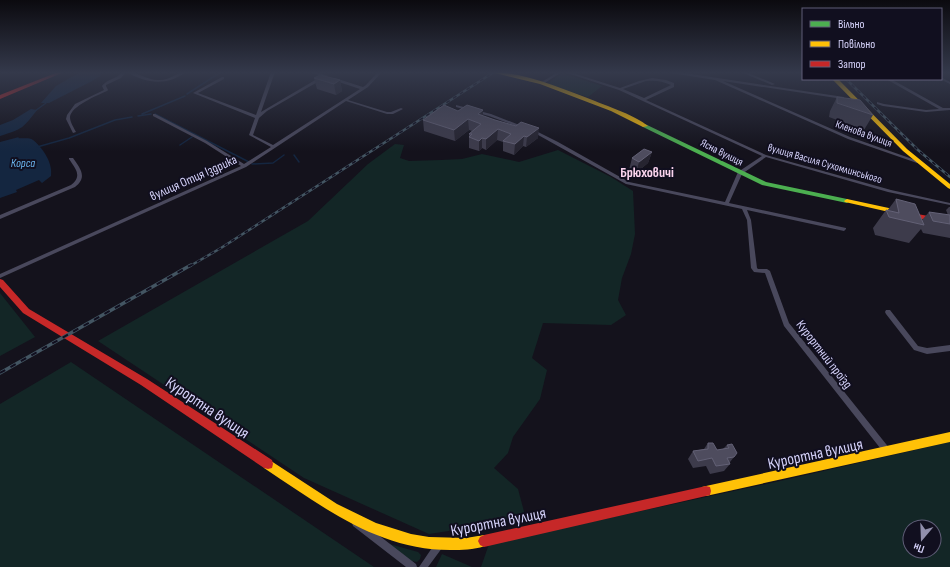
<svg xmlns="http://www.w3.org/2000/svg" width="950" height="567" font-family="'Sofia Sans Condensed',sans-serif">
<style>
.green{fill:#132626;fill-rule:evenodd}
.water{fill:#142640}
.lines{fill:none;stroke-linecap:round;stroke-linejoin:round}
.stream{stroke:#142640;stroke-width:1.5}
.street{fill:#49485c;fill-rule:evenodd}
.fast{fill:#4caf50;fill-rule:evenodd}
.slow{fill:#ffc107;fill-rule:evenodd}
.jam{fill:#c62828;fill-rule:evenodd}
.rail-far1-casing{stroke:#435562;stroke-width:2.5}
.rail-casing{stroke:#435562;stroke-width:3.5}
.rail-far1{stroke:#110f1f;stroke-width:1.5;stroke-dasharray:4;stroke-linecap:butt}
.rail{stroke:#110f1f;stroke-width:2;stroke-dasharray:6;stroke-linecap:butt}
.wall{fill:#3d3b4b}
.shaded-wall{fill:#262430}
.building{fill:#4e4c5e;stroke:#636176}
.labels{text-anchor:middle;stroke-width:4;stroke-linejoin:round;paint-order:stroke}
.far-street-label{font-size:11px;fill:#d5d2fa;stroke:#110f1f}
.far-water-label{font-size:12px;font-style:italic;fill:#6bb6f0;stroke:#110f1f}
.street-label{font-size:13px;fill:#d5d2fa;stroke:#110f1f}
.far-district-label{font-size:14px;font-weight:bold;fill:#fbd4ee;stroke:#110f1f}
.near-street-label{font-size:16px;fill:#d5d2fa;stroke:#110f1f}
</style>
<rect width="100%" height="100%" fill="#14121c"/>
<path class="green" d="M 562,73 L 602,86 L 588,97 L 547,84 Z
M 395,144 L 404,145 L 400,158 L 409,161 L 441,160 L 462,159 L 482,154 L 519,162 L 558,150 L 611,177 L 633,191 L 635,234 L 631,254 L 622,278 L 618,300 L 626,315 L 611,325 L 543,323 L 532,358 L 547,370 L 540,399 L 513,437 L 508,453 L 494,468 L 518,489 L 526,519 L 429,534 L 304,478 L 98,341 L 308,221 L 368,164 Z
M 0,293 L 35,337 L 0,356 Z
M 71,362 L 374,567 L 0,567 L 0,404 Z
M 950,442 L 950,567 L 481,567 L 489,544 L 780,481 ZM 910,527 L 934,527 L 934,551 L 910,551 Z
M 386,543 L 418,552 L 421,555 L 420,559 L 417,562 L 412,561 Z
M 442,554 L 472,567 L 436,567 Z"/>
<path class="water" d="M 80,72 L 102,72 L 100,76 L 92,81 L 49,103 L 41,103 L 56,86 Z
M 31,109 L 37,110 C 23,128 23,129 0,136 L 0,125 L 13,120 Z
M 19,137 L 18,138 C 23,139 29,137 33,140 C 43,148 53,163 51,176 L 42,183 L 39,180 L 16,190 L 17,192 L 0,198 L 0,142 Z"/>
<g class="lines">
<path class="stream" d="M 187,94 L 221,72
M 35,111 L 46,103
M 142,114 L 185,96
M 155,114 L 249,162
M 138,116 L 151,114
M 180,145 L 192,137
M 37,147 L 69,138 L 115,120 L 132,117
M 294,155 L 299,162
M 252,164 L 273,163 L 284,155"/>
<path class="street" d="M 122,72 L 126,72 L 121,78 L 106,85 L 106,86 L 108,90 L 107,91 C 98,95 71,106 70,117 C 70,122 74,128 76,132 L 73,133 L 66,119 L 67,115 L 75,104 L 104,90 L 102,86 C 107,79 117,79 122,72 Z
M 127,72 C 138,72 147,80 158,80 C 170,81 176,72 186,72 C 167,86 147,84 127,72 Z
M 271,72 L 275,72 L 261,112 L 322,76 L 310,72 L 316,72 L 328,76 L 267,111 L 259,118 L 253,135 L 273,145 L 360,89 L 333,80 L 333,78 L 335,78 L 363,87 L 366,85 L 378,72 L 382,72 L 368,87 L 348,100 L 387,112 L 391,112 L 401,108 L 403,109 L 393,114 L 387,114 L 346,101 L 246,167 L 0,278 L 0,274 L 241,166 L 205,143 L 153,116 L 153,114 L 155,114 L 207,141 L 244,164 L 271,147 L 249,135 L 255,118 L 193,93 L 222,77 L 224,77 L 224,79 L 198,93 L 256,115 Z
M 558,72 L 562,72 L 543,84 L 540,83 Z
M 564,72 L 570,72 L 620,88 L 639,81 L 652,78 L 666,80 L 674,83 L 674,87 L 646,100 L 766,155 L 891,190 L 950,203 L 950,205 L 888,192 L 766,157 L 742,174 L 729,203 L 846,228 L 846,229 L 844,231 L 747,210 L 751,220 L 757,268 L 758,269 L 767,269 L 770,271 L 789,323 L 890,449 L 891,451 L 890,453 L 887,454 L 884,453 L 784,326 L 765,273 L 754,272 L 751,268 L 747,220 L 742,209 L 626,184 L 531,131 L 534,130 L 558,142 L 629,182 L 725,202 L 738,172 L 762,156 L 619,90 ZM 646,81 C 655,80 663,81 671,85 L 644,98 L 623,89 Z
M 669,72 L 678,72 L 844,97 L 844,99 L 843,99 L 723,81 L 850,137 L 921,162 L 921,163 L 917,163 L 848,139 L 715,80 L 671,73 Z
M 741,72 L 746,72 L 775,84 L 772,85 Z
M 941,77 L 950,82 L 950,84 L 940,79 L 941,79 Z
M 886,79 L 891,79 L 943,108 L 950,108 L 950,110 L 926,112 L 883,106 L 877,104 L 877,102 L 884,104 L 926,110 L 939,109 Z
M 456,105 L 491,114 L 527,128 L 524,129 L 489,116 L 456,107 Z
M 69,158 L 73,158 C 80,168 88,177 75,187 L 0,219 L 0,215 L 71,185 C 83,176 75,168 69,159 Z
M 886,310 L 890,310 L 918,346 L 927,348 L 950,345 L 950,351 L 927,354 L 914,350 L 886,314 L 885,312 Z
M 356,519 L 359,520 L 416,564 L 417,567 L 406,567 L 353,526 L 352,523 L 353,520 Z
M 439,541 L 442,542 L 443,545 L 442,548 L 428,567 L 419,567 L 436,542 Z"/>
<path class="fast" d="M 645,124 L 766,182 L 847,199 L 850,201 L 847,203 L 762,185 L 643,127 L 642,126 Z"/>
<path class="slow" d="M 491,72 C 525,72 563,89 595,101 C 610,107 636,116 648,126 L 643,127 L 611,111 L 540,84 Z
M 832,79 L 838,79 L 907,149 L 950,184 L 950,189 L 948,188 L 903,151 Z
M 847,199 L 898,210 L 901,212 L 898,214 L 845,202 L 844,201 Z
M 950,432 L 950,442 L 706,496 L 702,495 L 701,491 L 702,487 L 706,486 Z
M 268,459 L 337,504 L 376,523 L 411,534 L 429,537 L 466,538 L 484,535 L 488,537 L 490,541 L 488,545 C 478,549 466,550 455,550 C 380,552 323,507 264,468 L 263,464 L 264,460 Z"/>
<path class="jam" d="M 58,72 L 64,72 L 0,99 L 0,95 Z
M 910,213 L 912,213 L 950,220 L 950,224 L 910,217 L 908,215 Z
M 0,279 L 3,280 L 29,309 L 147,379 L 272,460 L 273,464 L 272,468 L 268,469 L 264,468 L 141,385 L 23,313 L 0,287 Z
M 706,486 L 710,487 L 711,491 L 710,495 L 706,496 L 484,547 L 480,545 L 478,541 L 480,537 L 484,535 Z"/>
<g class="rail-far1-casing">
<path id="rail-far1" d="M 846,79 L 918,150 L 950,177
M 190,266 L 221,248 L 494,72"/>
</g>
<g class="rail-casing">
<path id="rail" d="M 0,373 L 191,265"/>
</g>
<use href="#rail-far1" class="rail-far1"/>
<use href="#rail" class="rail"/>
</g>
<path class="wall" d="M 314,78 L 340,80 L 342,91 L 336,95 L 317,89 Z
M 837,97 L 873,115 L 864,130 L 829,117 L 830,111 Z
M 458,111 L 483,116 L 538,138 L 526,147 L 523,146 L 514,155 L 503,151 L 503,142 L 497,140 L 486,150 L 482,148 L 479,151 L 469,148 L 469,134 L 472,131 L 469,130 L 455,141 L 424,131 L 423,120 Z
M 652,152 L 648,163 L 636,173 L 629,170 L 632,158 Z
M 896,199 L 922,220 L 929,212 L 948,215 L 946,210 L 949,207 L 950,207 L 950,238 L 923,233 L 921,229 L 909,243 L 875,235 L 873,228 L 886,210 L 887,211 Z
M 708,443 L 717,450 L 723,449 L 727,445 L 734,457 L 730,462 L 730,464 L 724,471 L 710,474 L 706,466 L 693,468 L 688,459 L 693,451 L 704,449 Z"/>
<path class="shaded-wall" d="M 340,80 L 342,91 L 336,95 L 334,84 Z
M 483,110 L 483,120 L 478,114 Z
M 468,119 L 469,130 L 455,141 L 454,130 Z
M 539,128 L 538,138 L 526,147 L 527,137 Z
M 498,129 L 497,140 L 486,150 L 486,139 Z
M 524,136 L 523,146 L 514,155 L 515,144 Z
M 482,138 L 482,148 L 479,151 L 479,141 Z
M 652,152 L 648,163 L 636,173 L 639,162 Z"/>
<path class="building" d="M 320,75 L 340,80 L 334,84 L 314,78 Z
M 837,97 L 860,100 L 873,115 L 837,103 Z
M 444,105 L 458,111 L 467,105 L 483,110 L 478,114 L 495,120 L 516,126 L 521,122 L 539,128 L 527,137 L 524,136 L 515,144 L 503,141 L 511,134 L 498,129 L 486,139 L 482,138 L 479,141 L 469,137 L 472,134 L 469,134 L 481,124 L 468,119 L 454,130 L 423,120 Z
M 644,149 L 652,152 L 639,162 L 632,158 Z
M 896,199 L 915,204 L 924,225 L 889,217 L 886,210 L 899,213 Z
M 929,212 L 950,215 L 950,224 L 933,221 Z
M 708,443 L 713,443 L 717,450 L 729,448 L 727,445 L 732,444 L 737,453 L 734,457 L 727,458 L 730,464 L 716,466 L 712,458 L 698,461 L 693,451 L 708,449 Z"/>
<linearGradient id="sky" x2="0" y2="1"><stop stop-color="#0b0a0f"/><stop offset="0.48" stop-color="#34394b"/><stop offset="1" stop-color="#34394b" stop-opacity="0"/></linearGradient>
<rect width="950" height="151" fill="url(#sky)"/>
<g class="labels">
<g class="far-street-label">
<text transform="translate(864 133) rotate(20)" y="4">Кленова вулиця</text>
<text transform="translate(722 152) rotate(27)" y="4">Ясна вулиця</text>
<text transform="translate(825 163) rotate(16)" y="4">вулиця Василя Сухомлинського</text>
</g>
<g class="far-water-label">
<text x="23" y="167">Корса</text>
</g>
<g class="street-label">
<text transform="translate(193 177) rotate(-24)" y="5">вулиця Отця Іздрика</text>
<text transform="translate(825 354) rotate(52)" y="5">Курортний проїзд</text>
</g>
<g class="far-district-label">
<text x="647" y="177">Брюховичі</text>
</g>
<g class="near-street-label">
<text transform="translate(208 407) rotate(34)" y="6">Курортна вулиця</text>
<text transform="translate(815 453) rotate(-12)" y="6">Курортна вулиця</text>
<text transform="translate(498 521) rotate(-11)" y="6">Курортна вулиця</text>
</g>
</g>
<rect x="802" y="8" width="140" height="72" fill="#110f1f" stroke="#5f5d77"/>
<rect x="810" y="21" width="20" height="6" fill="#4caf50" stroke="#5f5d77"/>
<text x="838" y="28" font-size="12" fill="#d5d2fa">Вільно</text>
<rect x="810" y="41" width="20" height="6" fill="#ffc107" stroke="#5f5d77"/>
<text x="838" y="48" font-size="12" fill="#d5d2fa">Повільно</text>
<rect x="810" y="61" width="20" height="6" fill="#c62828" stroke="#5f5d77"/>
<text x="838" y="68" font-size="12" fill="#d5d2fa">Затор</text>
<g transform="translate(922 539) rotate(199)"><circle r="19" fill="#110f1f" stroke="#5f5d77"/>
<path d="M0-3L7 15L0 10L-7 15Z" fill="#918fac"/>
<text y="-6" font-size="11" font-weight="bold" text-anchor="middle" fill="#d5d2fa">Пн</text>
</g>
</svg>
